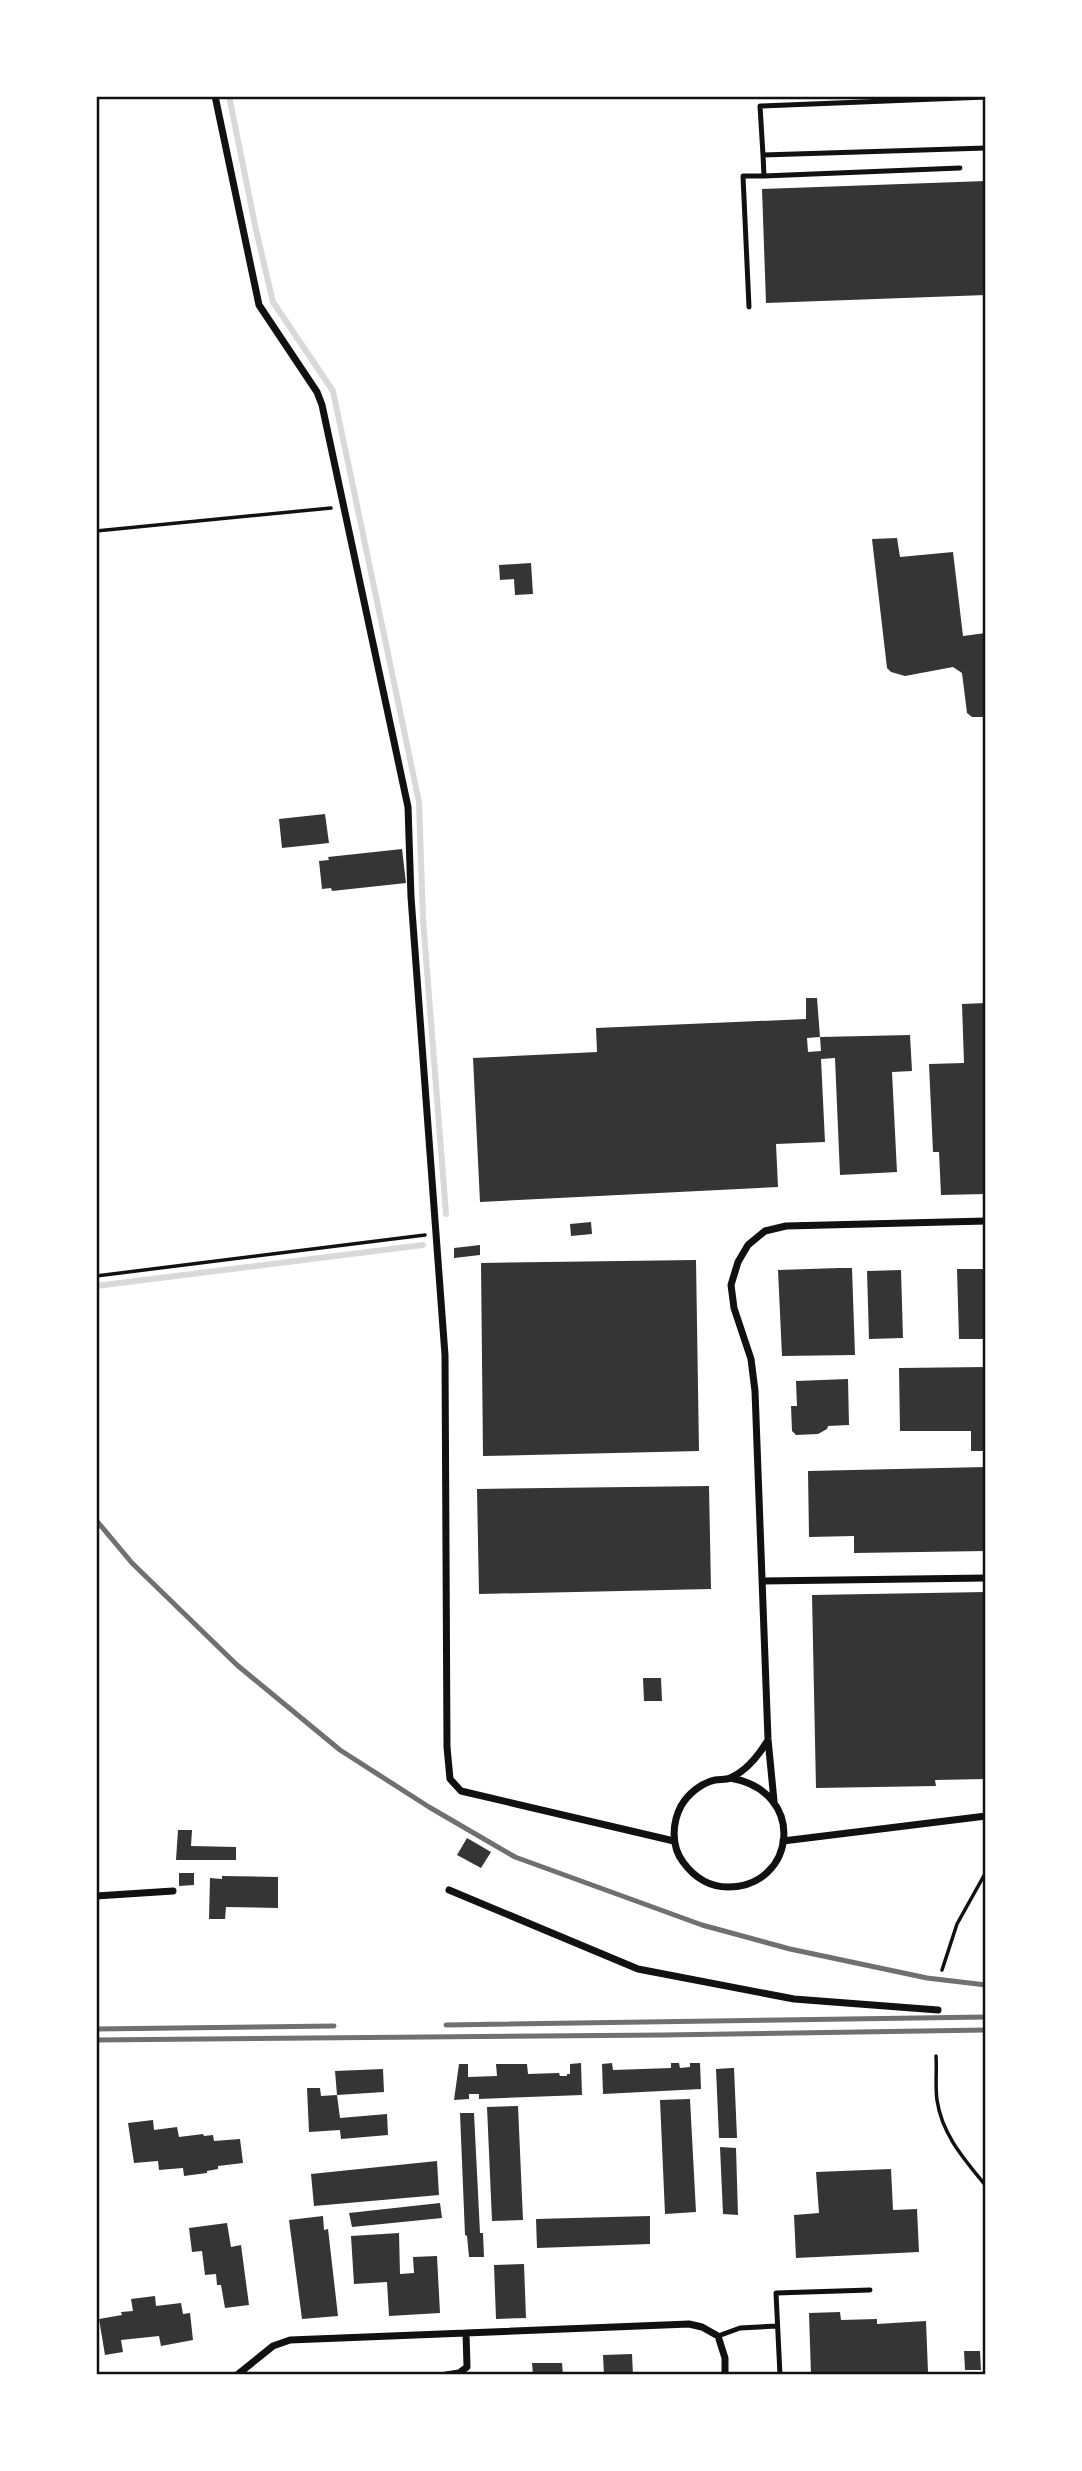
<svg xmlns="http://www.w3.org/2000/svg" width="1082" height="2471" font-family="'Fira Sans Condensed',sans-serif">
<style>
.lines{fill:none;stroke-linecap:round;stroke-linejoin:round}
.stream{stroke:#d9d9d9;stroke-width:6}
.building{fill:#353535}
.path{stroke:#111;stroke-width:3.5}
.service{stroke:#111;stroke-width:5}
.minor{stroke:#111;stroke-width:7}
.rail{stroke:#707070;stroke-width:5}
.neatline{fill:none;stroke:#111;stroke-width:2.5}
</style>
<rect width="100%" height="100%" fill="#fff"/>
<g class="lines">
<path class="stream" d="M 229,96 L 256,230 L 273,302 L 333,391 L 419,802 L 423,919 L 446,1214
M 96,1286 L 423,1245"/>
</g>
<path class="building" d="M 986,181 L 986,295 L 766,303 L 762,189 Z
M 897,538 L 900,557 L 953,552 L 963,636 L 986,633 L 986,717 L 972,717 L 967,713 L 962,673 L 953,667 L 905,676 L 891,672 L 887,668 L 872,539 Z
M 531,563 L 533,594 L 515,595 L 514,579 L 500,580 L 499,565 Z
M 325,814 L 329,843 L 282,848 L 279,819 Z
M 402,849 L 406,883 L 332,891 L 331,888 L 322,889 L 319,861 L 329,860 L 328,857 Z
M 806,998 L 817,998 L 820,1037 L 807,1038 L 808,1052 L 821,1051 L 820,1037 L 910,1035 L 912,1071 L 892,1072 L 897,1172 L 840,1175 L 835,1058 L 821,1059 L 825,1142 L 776,1144 L 778,1187 L 480,1202 L 473,1058 L 597,1052 L 596,1028 L 806,1019 Z
M 986,1003 L 986,1194 L 941,1195 L 939,1152 L 933,1152 L 929,1064 L 964,1063 L 962,1004 Z
M 591,1222 L 592,1234 L 571,1236 L 570,1224 Z
M 480,1245 L 480,1255 L 454,1258 L 454,1248 Z
M 696,1260 L 699,1451 L 483,1456 L 481,1263 Z
M 839,1268 L 852,1268 L 855,1355 L 782,1356 L 778,1270 Z
M 957,1269 L 986,1269 L 986,1339 L 959,1339 Z
M 901,1270 L 903,1338 L 869,1339 L 867,1271 Z
M 986,1367 L 986,1451 L 971,1451 L 971,1431 L 900,1431 L 899,1368 Z
M 848,1379 L 849,1425 L 828,1426 L 827,1429 L 818,1434 L 796,1435 L 792,1431 L 791,1406 L 797,1406 L 796,1381 Z
M 986,1467 L 986,1551 L 854,1553 L 854,1536 L 809,1537 L 808,1471 Z
M 709,1486 L 711,1589 L 479,1594 L 477,1489 Z
M 986,1592 L 986,1779 L 935,1780 L 936,1786 L 816,1788 L 812,1595 Z
M 643,1678 L 661,1678 L 662,1701 L 644,1701 Z
M 178,1830 L 192,1830 L 191,1846 L 236,1847 L 236,1860 L 176,1860 Z
M 467,1838 L 491,1852 L 481,1868 L 457,1855 Z
M 179,1873 L 194,1873 L 194,1885 L 179,1886 Z
M 222,1876 L 278,1877 L 278,1908 L 226,1907 L 225,1919 L 209,1919 L 210,1878 L 222,1879 Z
M 581,2063 L 582,2095 L 479,2099 L 479,2094 L 469,2094 L 469,2099 L 454,2100 L 459,2064 L 468,2064 L 468,2077 L 497,2076 L 496,2064 L 527,2064 L 528,2074 L 559,2073 L 560,2076 L 567,2076 L 567,2074 L 570,2074 L 570,2064 Z
M 612,2063 L 613,2070 L 671,2068 L 671,2063 L 679,2063 L 680,2068 L 690,2067 L 690,2063 L 700,2063 L 701,2089 L 603,2094 L 602,2064 Z
M 732,2068 L 734,2068 L 737,2138 L 719,2138 L 716,2069 Z
M 383,2069 L 384,2092 L 337,2095 L 340,2118 L 387,2114 L 388,2135 L 341,2139 L 340,2130 L 309,2132 L 307,2088 L 320,2088 L 321,2096 L 337,2095 L 335,2071 Z
M 690,2099 L 696,2212 L 665,2214 L 660,2100 Z
M 518,2106 L 523,2220 L 492,2221 L 487,2107 Z
M 460,2113 L 474,2113 L 480,2233 L 483,2233 L 484,2257 L 469,2257 L 467,2236 L 465,2235 Z
M 153,2120 L 154,2130 L 177,2127 L 179,2137 L 203,2134 L 204,2136 L 213,2135 L 214,2141 L 240,2139 L 243,2163 L 218,2166 L 218,2169 L 207,2171 L 207,2173 L 184,2176 L 183,2168 L 159,2170 L 158,2161 L 134,2163 L 128,2123 Z
M 720,2147 L 736,2148 L 738,2215 L 723,2214 Z
M 437,2161 L 439,2195 L 314,2206 L 311,2174 Z
M 891,2169 L 893,2210 L 917,2209 L 919,2252 L 796,2258 L 794,2215 L 819,2213 L 816,2172 Z
M 440,2203 L 442,2218 L 352,2227 L 349,2213 Z
M 323,2216 L 324,2230 L 328,2229 L 338,2316 L 302,2319 L 289,2220 Z
M 650,2216 L 650,2244 L 537,2248 L 536,2219 Z
M 227,2223 L 231,2247 L 241,2245 L 249,2305 L 225,2308 L 221,2285 L 217,2285 L 216,2274 L 205,2275 L 202,2251 L 192,2252 L 189,2228 Z
M 399,2233 L 400,2274 L 414,2273 L 413,2257 L 437,2256 L 440,2313 L 389,2316 L 387,2282 L 354,2284 L 351,2236 Z
M 524,2264 L 526,2318 L 496,2319 L 494,2265 Z
M 155,2296 L 156,2306 L 181,2303 L 183,2314 L 190,2313 L 193,2340 L 161,2346 L 159,2336 L 121,2340 L 123,2352 L 105,2355 L 99,2319 L 122,2315 L 121,2312 L 133,2311 L 131,2299 Z
M 840,2312 L 841,2320 L 877,2319 L 877,2324 L 926,2321 L 928,2372 L 811,2375 L 809,2313 Z
M 964,2351 L 980,2351 L 981,2370 L 965,2370 Z
M 632,2354 L 633,2375 L 604,2375 L 603,2355 Z
M 532,2363 L 562,2363 L 563,2375 L 533,2375 Z"/>
<g class="lines">
<path class="path" d="M 96,531 L 331,508
M 96,1276 L 425,1235
M 942,1970 L 957,1924 L 986,1872
M 936,2056 C 937,2071 935,2086 937,2100 C 942,2135 965,2160 986,2186"/>
<path class="service" d="M 986,97 L 760,106 L 763,155 L 986,148
M 764,176 L 960,168
M 749,307 L 743,176 L 764,176 L 763,155
M 718,2336 L 740,2328 L 777,2326
M 780,2375 L 776,2293 L 870,2290"/>
<path class="minor" d="M 215,96 L 259,305 L 317,392 L 322,405 L 408,807 L 411,897 L 445,1355 L 447,1747 L 450,1779 L 461,1791 L 674,1841
M 763,1581 L 986,1578
M 730,1778 C 808,1791 796,1887 728,1887 C 709,1887 694,1877 683,1862 C 671,1846 672,1823 681,1806 C 688,1794 701,1783 715,1780 C 720,1779 726,1780 730,1778 C 747,1771 759,1755 768,1740
M 774,1801 L 768,1739 L 755,1391 L 751,1359 L 734,1308 L 731,1285 L 738,1262 L 748,1245 L 765,1231 L 786,1226 L 986,1221
M 783,1841 L 986,1816
M 449,1890 L 638,1969 L 794,1999 L 938,2010
M 96,1896 L 173,1891
M 237,2375 L 273,2346 L 290,2340 L 689,2324 L 702,2327 L 718,2336 L 725,2358 L 725,2375
M 446,2375 L 459,2373 L 467,2367 L 466,2333"/>
<path class="rail" d="M 96,1520 L 132,1563 L 237,1665 L 340,1750 L 429,1807 L 515,1857 L 702,1925 L 790,1949 L 927,1978 L 986,1985
M 446,2025 L 986,2017
M 96,2029 L 334,2026
M 96,2040 L 663,2035 L 986,2030"/>
</g>
<rect width="1082" height="2471" fill="none" stroke="#ffffff" stroke-width="196"/>
<rect x="98" y="98" width="886" height="2275" class="neatline"/>
</svg>
